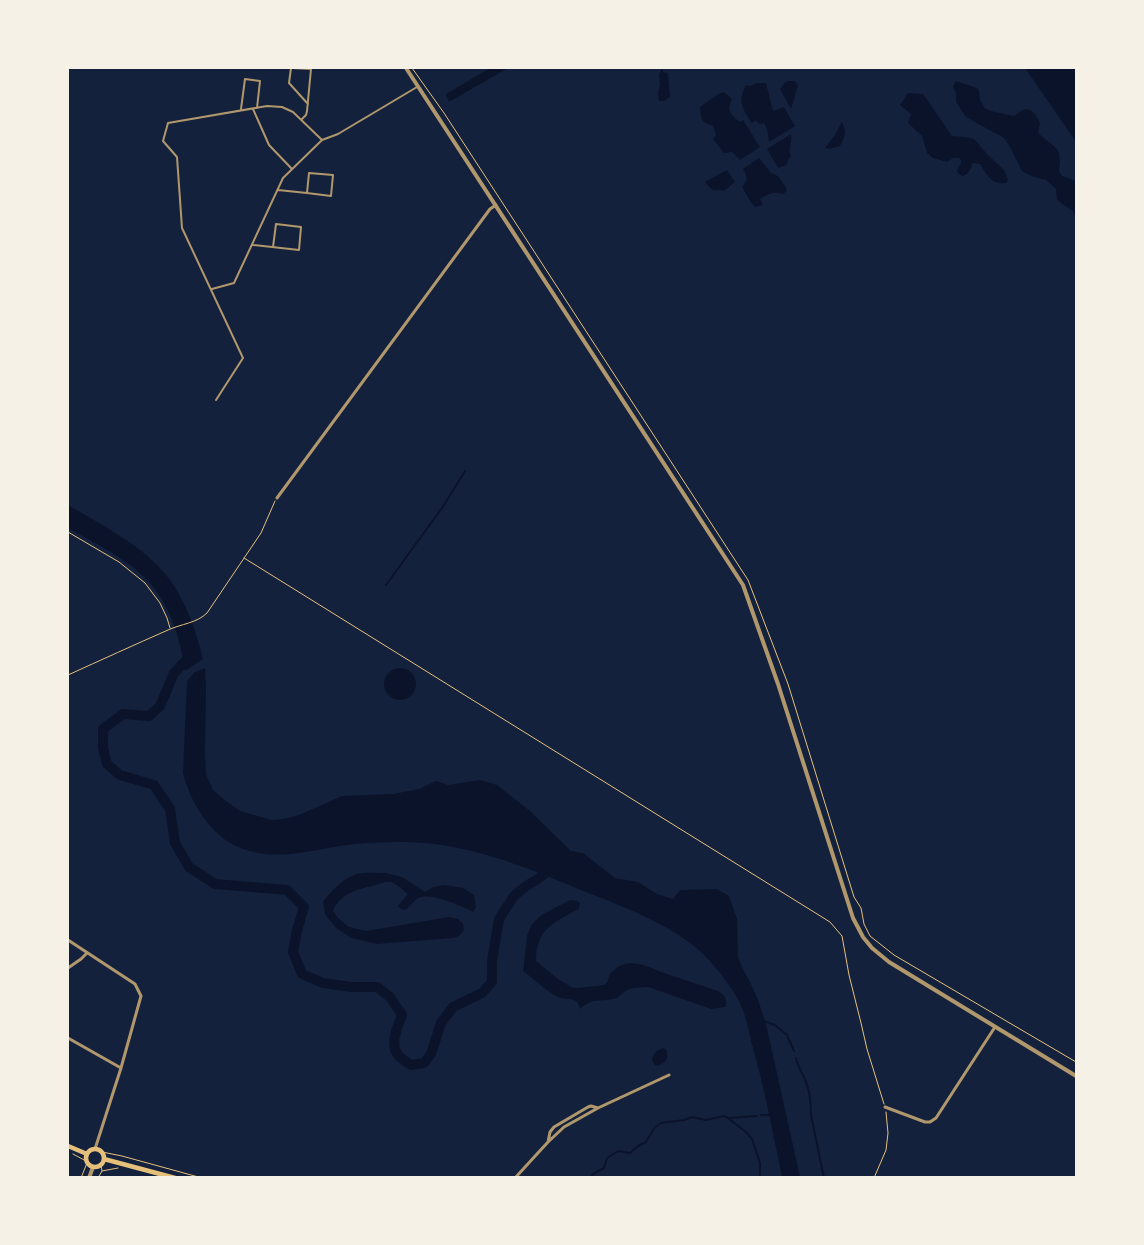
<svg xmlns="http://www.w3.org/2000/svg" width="1144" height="1245" font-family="'Roboto Condensed',sans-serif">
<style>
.water{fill:#0b132b}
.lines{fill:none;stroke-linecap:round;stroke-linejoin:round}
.stream{stroke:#0b132b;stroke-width:2}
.river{stroke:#0b132b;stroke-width:10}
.path{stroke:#e5c07b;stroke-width:1}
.service{stroke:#b1986c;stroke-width:2}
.minor{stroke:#b1986c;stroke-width:3}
.tertiary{stroke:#b1986c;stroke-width:4}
.secondary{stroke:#e5c07b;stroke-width:4.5}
</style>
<rect width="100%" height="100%" fill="#14213d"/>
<path class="water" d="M 490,68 L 508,68 L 449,102 L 446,94 Z
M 662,68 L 663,68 L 663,72 L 668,73 L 670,97 L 664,101 L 659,101 L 658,93 L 660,85 L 659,75 Z
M 1025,68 L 1076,68 L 1076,142 Z
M 789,81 L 795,81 L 798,86 C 795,93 794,101 791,109 L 780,89 L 785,82 Z
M 956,81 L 977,88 L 979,91 L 980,100 L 985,108 L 991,111 L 1014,116 C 1017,114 1019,112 1021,111 C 1030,105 1037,115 1040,123 L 1038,133 L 1056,148 L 1059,152 L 1060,163 L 1059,171 L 1062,176 L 1076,181 L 1076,218 L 1073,211 L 1061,203 L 1057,199 L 1056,189 L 1046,180 L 1031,176 L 1022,171 L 1010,147 L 1004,138 L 966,117 L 956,102 L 956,93 L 953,87 Z
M 757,83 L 766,83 L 773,111 L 784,107 L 795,126 L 769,142 L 767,129 L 764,123 L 762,124 L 758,123 L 756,120 L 752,123 C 742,108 737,102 746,85 L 751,86 Z
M 724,92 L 732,99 C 726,111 731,115 740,122 L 743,120 L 760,147 L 740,160 L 732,152 L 724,153 L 713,139 L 716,135 L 713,126 C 700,122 701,118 700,107 L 718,94 Z
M 908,93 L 923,94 L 952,136 L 966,137 L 974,139 L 988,155 L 1004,170 L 1008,180 L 1006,183 C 992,186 986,174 980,164 L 972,163 C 972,169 968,175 962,176 L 957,172 C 957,166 965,163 959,158 L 953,158 L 947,162 L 933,158 L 927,153 L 922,136 L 908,123 L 911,114 L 900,105 Z
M 842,122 C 847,133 845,136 840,146 L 830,149 L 825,148 L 834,136 Z
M 791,134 C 793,143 787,148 791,156 L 788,160 L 787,165 L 778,168 L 767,149 Z
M 759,158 L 771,173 L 778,176 L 785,186 L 787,191 L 783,194 C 774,191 768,194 760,199 L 763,205 L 755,207 L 750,201 L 742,187 C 748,181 747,175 743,169 Z
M 727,170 L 735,182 L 724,191 L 721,190 C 711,191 712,190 705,182 Z
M 68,505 C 98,523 138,543 162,570 C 184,595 195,627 203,659 L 185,671 C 180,636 169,600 142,575 C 123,557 91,541 68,528 Z
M384 684a16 16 0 1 1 32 0a16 16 0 1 1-32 0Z
M 205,668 L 206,690 L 205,753 L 206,774 L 213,790 L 226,801 L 240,811 L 272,820 L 283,819 L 299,815 L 342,796 L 393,794 L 419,789 L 436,781 L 448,785 L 480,780 L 497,785 L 530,811 L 571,851 L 583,853 L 615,878 L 638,882 L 657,894 L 673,899 L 680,890 L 717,889 L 729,896 L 737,919 L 738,957 L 743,969 L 750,982 L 757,997 L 766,1024 L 800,1177 L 782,1177 C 773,1134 765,1090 753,1048 C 748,1030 746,1012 736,996 C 724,977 709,957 690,943 C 659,920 622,906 586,892 C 528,868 467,842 403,842 C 382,842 361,843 340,846 C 309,851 277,860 246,850 C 213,840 191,805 183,773 L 187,681 L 195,672 Z
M 386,873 L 402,877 L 425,892 L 433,887 L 445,885 L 463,888 L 474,895 L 476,907 L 473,912 C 461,906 431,892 418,898 C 414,901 410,906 406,910 L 401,909 L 398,906 L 408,894 C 402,890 395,881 388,882 C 384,882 379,884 376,885 C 359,889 340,893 333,911 L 338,918 L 349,927 L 366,931 L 449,917 L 458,919 L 463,924 L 464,930 L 459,936 L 453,938 L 377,944 L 351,938 L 336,928 L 325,914 L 323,902 C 331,891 343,878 357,874 C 366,872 377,873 386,873 Z
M 570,900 L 577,901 L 580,903 L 579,909 C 554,922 536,929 536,961 L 558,979 L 571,987 L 577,988 L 604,985 L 608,981 C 608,976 611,972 615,969 C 632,955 653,970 670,975 C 682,979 694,983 706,987 C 711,989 717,990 721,993 C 725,995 727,1001 726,1006 L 725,1007 L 711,1009 L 648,987 L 633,988 L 627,990 L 617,998 L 607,1000 L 593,1001 L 585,1005 L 580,1009 C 578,996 568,1001 558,997 C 546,991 534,979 523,971 L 527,936 L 532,924 L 540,916 L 549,911 Z
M 663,1048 L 666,1049 C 669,1058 667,1062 658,1066 L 655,1065 L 652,1061 C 653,1053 655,1051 663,1048 Z"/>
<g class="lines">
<path class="stream" d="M 386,585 L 442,508 L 465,471
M 764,1021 L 775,1025 L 787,1035 L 794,1051
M 796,1058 C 798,1067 803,1074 806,1082 C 810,1092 811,1104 811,1115 L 824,1178
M 761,1115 L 771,1115
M 728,1118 L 746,1132 L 752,1139 L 760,1163 L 760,1178
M 591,1178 L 593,1174 L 604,1168 L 607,1158 L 618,1151 L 630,1153 L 638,1146 L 646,1142 L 655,1127 L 661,1123 L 684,1120 L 692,1117 L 706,1120 L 724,1116 L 728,1118 L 757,1116"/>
<path class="river" d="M 192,654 L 174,673 L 160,706 L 149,716 L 123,714 L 103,729 L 103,748 L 107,764 L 120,775 L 154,785 L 170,809 L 175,843 L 189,867 L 215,884 L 287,890 L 304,907 L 297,930 L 293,952 L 302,974 L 323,983 L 351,987 L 377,987 L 390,997 L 402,1015 C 398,1026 389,1044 398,1055 C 401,1059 407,1062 411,1065 L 424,1063 L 431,1054 L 441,1023 L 453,1007 L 482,993 L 492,982 L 492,961 L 499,919 L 514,896 L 526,886 L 538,879 L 552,867"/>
<path class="path" d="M 412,68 L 444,113 L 748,580 L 788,684 L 854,897 L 861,908 L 864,924 L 870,936 L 894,955 L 1076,1062
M 68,532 L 119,562 L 145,583 L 160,603 L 167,618 L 170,628
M 244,558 L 830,922 L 842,936 L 849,975 L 861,1023 L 867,1049 L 884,1104
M 68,675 C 101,660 134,645 168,630 C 181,624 197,623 207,613 L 261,533 L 275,501
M 102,1152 L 122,1156 L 202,1178
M 73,1154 L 86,1161
M 102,1171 L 118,1168
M 81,1178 L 87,1163
M 98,1178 L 102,1171 L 101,1165
M 874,1178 L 886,1150 L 888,1133 L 886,1112"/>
<path class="service" d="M 291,68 L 289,83 L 308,104
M 292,68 L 311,69 L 307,111 L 306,115 L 302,119
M 241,109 L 245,79 L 260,81 L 257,108
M 253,109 L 269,145 L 292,169
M 309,173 L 333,175 L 331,196 L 307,193 Z
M 278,190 L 307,193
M 253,245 L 299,250 L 301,227 L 276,224 L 273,247
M 212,289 L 234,283 L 283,178 L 322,140 L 338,134 L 417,87
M 216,400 L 243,358 L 182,228 L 177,157 L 163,141 L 168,123 L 267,106 L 282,107 L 293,112 L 322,140"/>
<path class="minor" d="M 277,498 L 490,209 L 496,205
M 68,940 L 135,984 L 141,996 L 121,1068 L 95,1149
M 68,968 L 81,959 L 87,953
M 68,1038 L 121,1068
M 885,1107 L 925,1122 L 930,1122 L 936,1118 L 995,1027
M 548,1142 L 550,1132 L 554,1127 L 588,1107 L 591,1106 L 598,1108
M 515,1178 L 548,1142 L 564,1127 L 598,1108 L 669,1075"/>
<path class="tertiary" d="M 406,68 L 743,585 L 778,684 L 853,918 L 863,937 L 872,948 L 889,962 L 1076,1076
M 89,1178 L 93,1167"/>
<path class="secondary" d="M 68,1146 L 87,1154
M86 1158a9 9 0 1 1 18 0a9 9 0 1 1-18 0Z
M 104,1159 L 175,1178"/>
</g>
<rect width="1144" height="1245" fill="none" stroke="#f6f1e7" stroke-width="138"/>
</svg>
